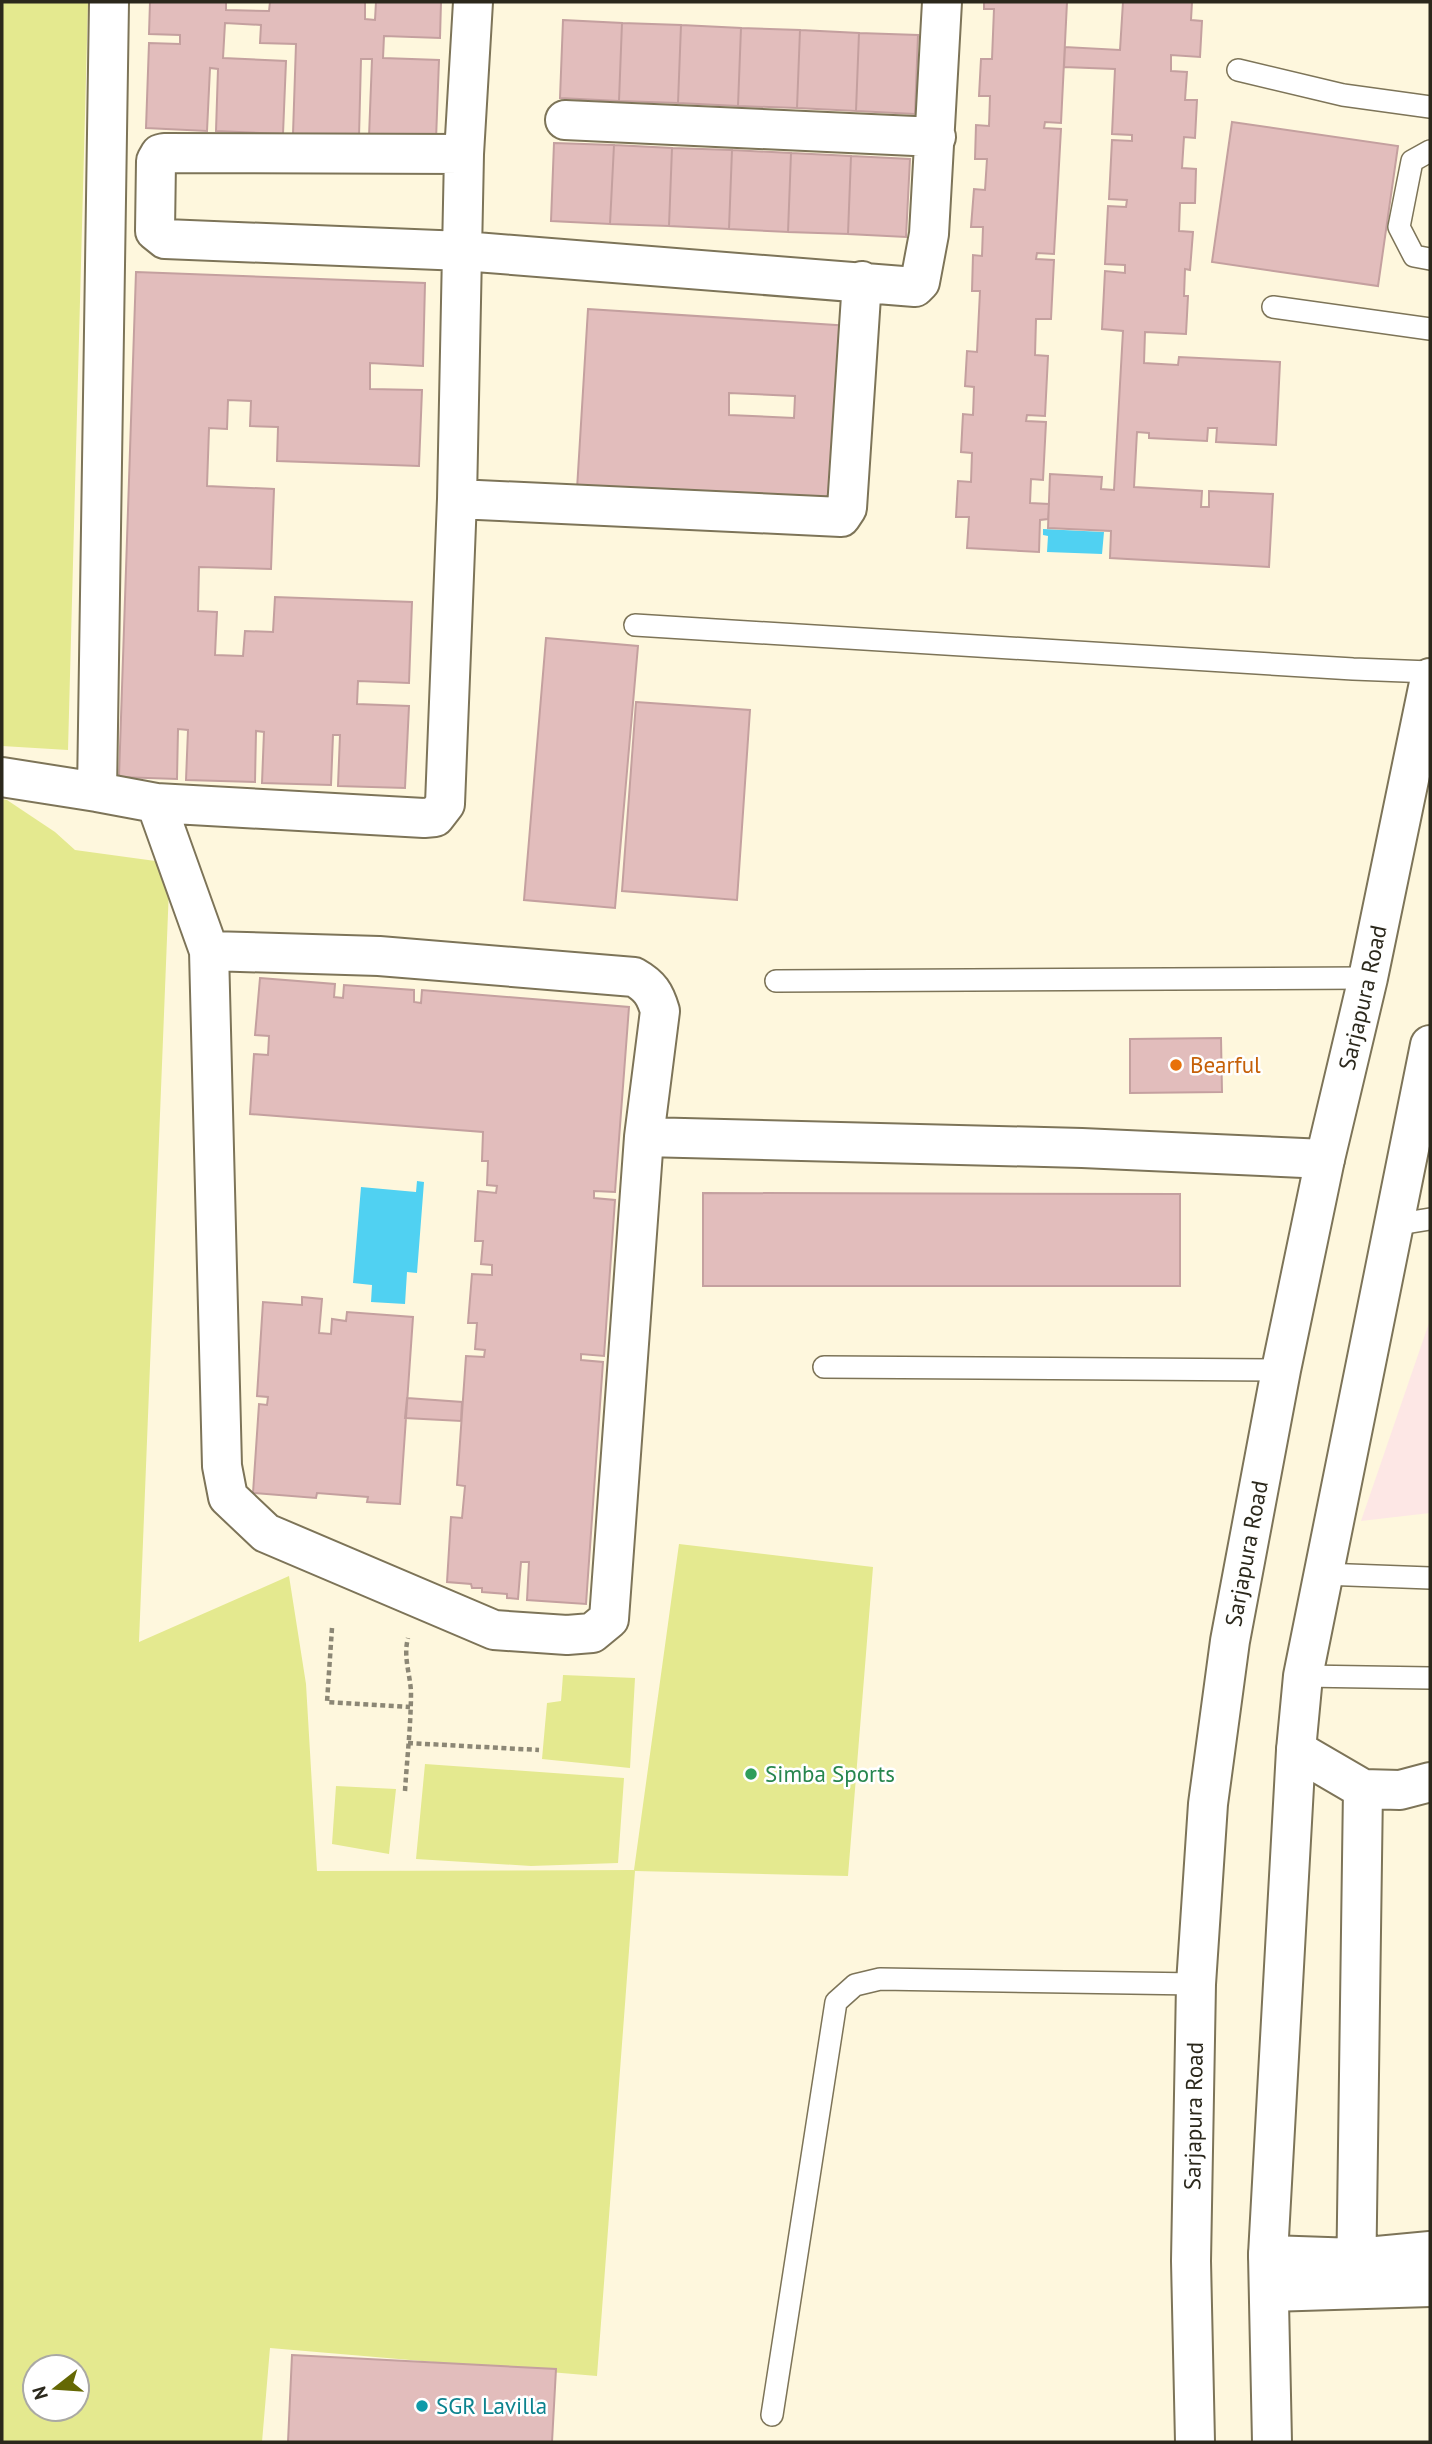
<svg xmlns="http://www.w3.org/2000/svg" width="1432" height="2444" font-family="'PT Sans',sans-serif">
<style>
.industrial{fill:#fde7e5}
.green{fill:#e4e98f;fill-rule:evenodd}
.water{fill:#50d1f2}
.building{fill:#e2bdbc;stroke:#c4a09f;stroke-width:2;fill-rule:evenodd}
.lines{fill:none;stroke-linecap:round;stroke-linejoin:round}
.service-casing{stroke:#7d7458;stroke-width:24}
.minor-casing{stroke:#7d7458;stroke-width:42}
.primary-casing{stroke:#7d7458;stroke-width:42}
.path{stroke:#8c8775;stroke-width:4.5;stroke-dasharray:5 3.5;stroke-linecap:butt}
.service{stroke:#fff;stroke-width:21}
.minor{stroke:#fff;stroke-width:38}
.primary{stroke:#fff;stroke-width:38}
.food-dot{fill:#e8710a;stroke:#fff;stroke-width:2.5}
.leisure-dot{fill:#2e9e5b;stroke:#fff;stroke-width:2.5}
.culture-dot{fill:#0f9aa8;stroke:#fff;stroke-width:2.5}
.labels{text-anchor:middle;stroke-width:5;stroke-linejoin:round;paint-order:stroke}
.street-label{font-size:23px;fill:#2b281c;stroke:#fff}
.food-label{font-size:23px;fill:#c56008;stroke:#fff;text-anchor:start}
.leisure-label{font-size:23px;fill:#27864d;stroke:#fff;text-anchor:start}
.culture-label{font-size:23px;fill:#0d838f;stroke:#fff;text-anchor:start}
</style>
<rect width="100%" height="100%" fill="#fef7dd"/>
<path class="industrial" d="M 1430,1320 L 1430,1513 L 1361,1521 Z"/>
<path class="green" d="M 2,2 L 88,2 L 68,750 L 2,746 Z
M 2,799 L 7,800 L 55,832 L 75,850 L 170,863 L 139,1642 L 289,1576 L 306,1684 L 317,1871 L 634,1870 L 679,1544 L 873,1567 L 848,1876 L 635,1871 L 597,2376 L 270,2348 L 262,2442 L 2,2442 ZM 35,2367 L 77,2367 L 77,2409 L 35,2409 Z
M 563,1675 L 635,1678 L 630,1768 L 542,1759 L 547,1703 L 561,1701 Z
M 425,1764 L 624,1778 L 618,1863 L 531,1866 L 416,1859 Z
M 336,1786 L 396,1789 L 389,1854 L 332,1844 Z"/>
<path class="water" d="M 1043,529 L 1104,532 L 1102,554 L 1047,552 L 1048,536 L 1043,535 Z
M 417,1181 L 424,1182 L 417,1273 L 407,1272 L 405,1304 L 371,1302 L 372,1285 L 353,1283 L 361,1187 L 416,1192 Z"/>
<path class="building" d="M 150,2 L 226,2 L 226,10 L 269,11 L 270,2 L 365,2 L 365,19 L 375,20 L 376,2 L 441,2 L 440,38 L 384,36 L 383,58 L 439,60 L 436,140 L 369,137 L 372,59 L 361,59 L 359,137 L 293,134 L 296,44 L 260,43 L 261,25 L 225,23 L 223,58 L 286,61 L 283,134 L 216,131 L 218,69 L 210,68 L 207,131 L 146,128 L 149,43 L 180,44 L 180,35 L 149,34 Z
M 984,2 L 1067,2 L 1061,123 L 1045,122 L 1044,128 L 1061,129 L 1054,254 L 1037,253 L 1036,259 L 1054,260 L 1051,319 L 1036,319 L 1035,355 L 1048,356 L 1045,416 L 1027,415 L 1026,421 L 1046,422 L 1043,480 L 1031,479 L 1030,503 L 1049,504 L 1048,519 L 1040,520 L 1039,552 L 967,548 L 969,517 L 956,517 L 958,481 L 971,482 L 972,453 L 961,452 L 963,414 L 973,415 L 974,387 L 965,386 L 967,351 L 977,352 L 980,291 L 972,291 L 973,255 L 982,256 L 983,227 L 971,227 L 974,189 L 985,190 L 987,159 L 975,159 L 976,125 L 989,126 L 990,96 L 979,96 L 981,59 L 992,59 L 994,9 L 984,9 Z
M 1123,2 L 1192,2 L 1191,20 L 1202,21 L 1200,57 L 1171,55 L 1171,71 L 1187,72 L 1185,100 L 1197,100 L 1195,138 L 1184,137 L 1182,168 L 1196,169 L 1195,203 L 1180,203 L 1179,231 L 1193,232 L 1190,270 L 1185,269 L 1184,296 L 1188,296 L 1186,334 L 1145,332 L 1144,363 L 1178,365 L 1179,357 L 1280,362 L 1276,445 L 1216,442 L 1217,428 L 1208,428 L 1207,441 L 1149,438 L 1149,433 L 1137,432 L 1134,487 L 1202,491 L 1201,507 L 1209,507 L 1209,491 L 1273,494 L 1269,567 L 1110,558 L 1111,531 L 1048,528 L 1050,474 L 1102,477 L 1101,489 L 1114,490 L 1123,331 L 1102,329 L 1105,271 L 1125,273 L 1125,265 L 1105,264 L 1108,206 L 1126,207 L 1127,200 L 1109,199 L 1112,140 L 1132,141 L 1132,135 L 1112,134 L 1115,69 L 1064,67 L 1065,47 L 1120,50 Z
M 563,20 L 622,23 L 619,101 L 560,98 Z
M 622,23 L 681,25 L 678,103 L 619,101 Z
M 681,25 L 741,28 L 738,106 L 678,103 Z
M 741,28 L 800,30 L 797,108 L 738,106 Z
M 800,30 L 859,33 L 856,111 L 797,108 Z
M 859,33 L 918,35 L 915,114 L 856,111 Z
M 1232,122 L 1398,146 L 1378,286 L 1212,262 Z
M 554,143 L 614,145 L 610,224 L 551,221 Z
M 614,145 L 672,148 L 669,226 L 610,224 Z
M 672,148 L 732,150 L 729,229 L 669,226 Z
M 732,150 L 791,153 L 788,232 L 729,229 Z
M 791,153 L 851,156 L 848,234 L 788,232 Z
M 851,156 L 910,159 L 906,237 L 848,234 Z
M 136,272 L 425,283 L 423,366 L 370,363 L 370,389 L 422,390 L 419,466 L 277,461 L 278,427 L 250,426 L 251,401 L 228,400 L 227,429 L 209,428 L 207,486 L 274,489 L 271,569 L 199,567 L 198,611 L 217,612 L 215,655 L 243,656 L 245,631 L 273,632 L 275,597 L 412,602 L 409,683 L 358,681 L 357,704 L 409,706 L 405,788 L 338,786 L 340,735 L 333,735 L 331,785 L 262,783 L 264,732 L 256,731 L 255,782 L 186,780 L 188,730 L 178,729 L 177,779 L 119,777 Z
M 588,309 L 851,326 L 840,505 L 577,489 ZM 729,393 L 795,396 L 794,418 L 729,415 Z
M 546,638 L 638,646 L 615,908 L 524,900 Z
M 636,702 L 750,710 L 737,900 L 622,891 Z
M 260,978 L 335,984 L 334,997 L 343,998 L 344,985 L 414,990 L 414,1002 L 421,1003 L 422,990 L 629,1007 L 615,1192 L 594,1191 L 594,1198 L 615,1200 L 604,1356 L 581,1354 L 581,1360 L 603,1362 L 586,1604 L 527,1600 L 529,1562 L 521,1562 L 518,1599 L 507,1598 L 507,1594 L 482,1592 L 482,1588 L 472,1588 L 471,1584 L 447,1582 L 451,1517 L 462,1518 L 465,1486 L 457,1485 L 466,1356 L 484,1357 L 485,1350 L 475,1349 L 477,1323 L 468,1323 L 472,1274 L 492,1275 L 492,1265 L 481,1264 L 483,1241 L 475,1241 L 478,1191 L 496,1193 L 497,1186 L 487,1185 L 488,1161 L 482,1161 L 483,1132 L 250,1114 L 254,1054 L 268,1055 L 269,1036 L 255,1035 Z
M 1221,1038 L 1222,1092 L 1130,1093 L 1130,1039 Z
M 703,1193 L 1180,1194 L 1180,1286 L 703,1286 Z
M 302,1297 L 322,1299 L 319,1333 L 331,1334 L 332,1319 L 346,1321 L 347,1312 L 413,1317 L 400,1504 L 367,1502 L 368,1497 L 317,1493 L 316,1498 L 253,1493 L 259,1404 L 267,1405 L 268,1397 L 257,1396 L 263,1302 L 302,1305 Z
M 407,1398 L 462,1402 L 461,1421 L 405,1418 Z
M 292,2355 L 556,2369 L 552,2442 L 288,2442 Z"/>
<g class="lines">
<g class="service-casing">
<path id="service" d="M 1238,70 L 1343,95 L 1430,107
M 1430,151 L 1412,161 L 1399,227 L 1414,256 L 1430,259
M 1273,307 L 1430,329
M 635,625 L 1353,669 L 1430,672
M 776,981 L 1368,978
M 1393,1225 L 1430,1219
M 824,1367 L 1281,1370
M 1322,1574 L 1430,1578
M 1303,1676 L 1430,1678
M 772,2415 L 836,2002 L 855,1985 L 880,1979 L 1196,1984"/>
</g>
<g class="minor-casing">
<path id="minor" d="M 109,2 L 97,792 L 156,803 L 424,818 L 435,817 L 445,804 L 457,499 L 464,154 L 473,2
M 565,120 L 936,137
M 464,154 L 164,153 L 160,154 L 156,161 L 155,231 L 165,239 L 463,251 L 915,287 L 920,282 L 929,234 L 942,2
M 457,499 L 841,517 L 847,508 L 862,281
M 2,777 L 97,792
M 156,803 L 209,951 L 222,1466 L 228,1497 L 266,1533 L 494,1630 L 567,1635 L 592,1633 L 609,1619 L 644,1137 L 660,1011 C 655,994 650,986 634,977 L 379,956 L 209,951
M 644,1137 L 1082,1148 L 1325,1159
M 1296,1750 L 1363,1789 L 1400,1790 L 1430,1782
M 1268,2255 L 1356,2258 L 1430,2251
M 1356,2289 L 1363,1789
M 1269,2292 L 1430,2287"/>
</g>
<g class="primary-casing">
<g id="primary">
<path id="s1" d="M 1195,2442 L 1191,2261 L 1196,1984 L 1208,1804 L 1230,1641 L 1281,1370 L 1325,1159 L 1368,978 L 1430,678"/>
<path d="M 1272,2442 L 1268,2255 L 1296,1750 L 1303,1676 L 1430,1045"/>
</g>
</g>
<path class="path" d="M 332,1628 L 327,1702 L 410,1707
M 408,1743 L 539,1750
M 405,1791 C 407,1758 411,1725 411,1692 C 410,1673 403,1657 408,1638"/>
<use href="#service" class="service"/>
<use href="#minor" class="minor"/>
<use href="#primary" class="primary"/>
</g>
<circle class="food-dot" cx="1176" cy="1065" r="7"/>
<circle class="leisure-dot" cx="751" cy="1774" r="7"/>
<circle class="culture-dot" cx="422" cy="2406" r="7"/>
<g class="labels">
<g class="street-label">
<text dy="8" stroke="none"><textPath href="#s1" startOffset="1460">Sarjapura Road</textPath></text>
<text dy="8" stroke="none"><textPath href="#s1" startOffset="892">Sarjapura Road</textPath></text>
<text dy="8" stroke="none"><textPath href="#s1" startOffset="326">Sarjapura Road</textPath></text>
</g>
<g class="food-label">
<text x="1190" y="1073">Bearful</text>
</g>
<g class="leisure-label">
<text x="765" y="1782">Simba Sports</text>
</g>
<g class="culture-label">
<text x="436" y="2414">SGR Lavilla</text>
</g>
</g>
<rect width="1432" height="2444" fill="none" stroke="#2b281c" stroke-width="7"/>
<g transform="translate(56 2388) rotate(253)"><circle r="33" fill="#ffffff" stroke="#aaa9a4" stroke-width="2"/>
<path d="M0-5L12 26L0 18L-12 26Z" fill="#656804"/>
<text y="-10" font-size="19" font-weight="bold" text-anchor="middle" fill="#2b281c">N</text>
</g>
</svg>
